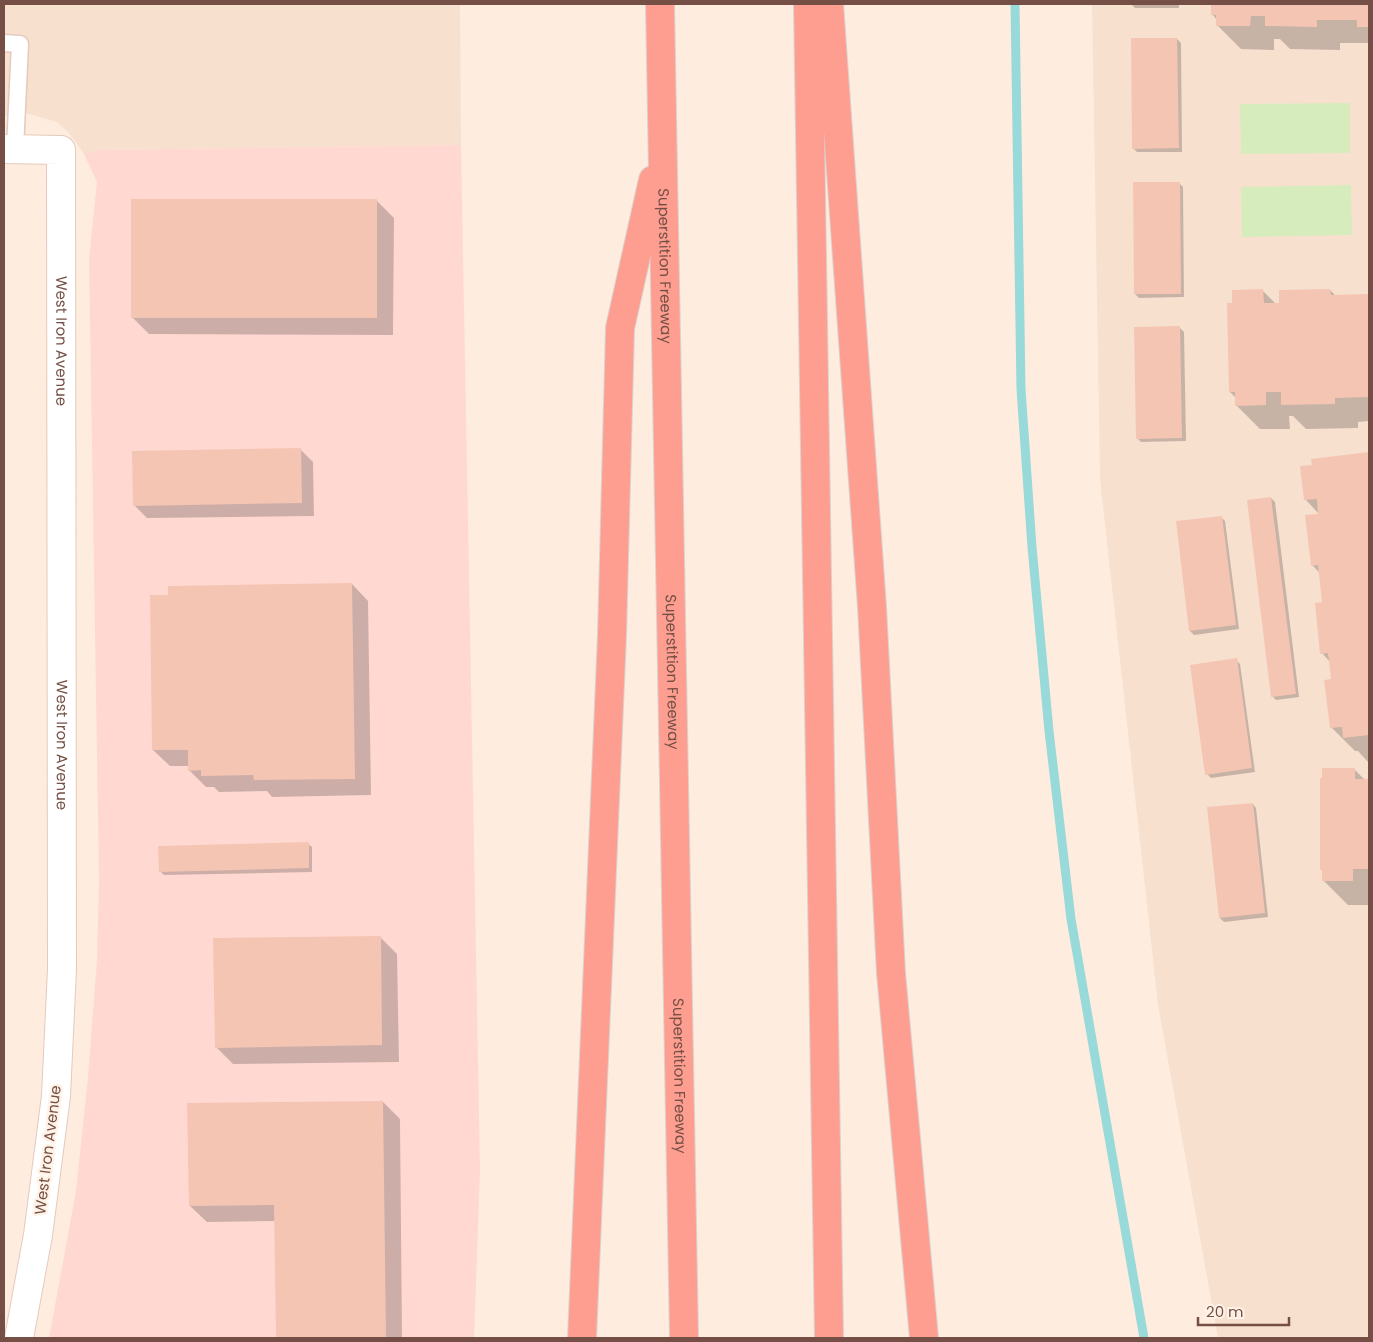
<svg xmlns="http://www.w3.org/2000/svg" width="1373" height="1342" font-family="Poppins,sans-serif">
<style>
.residential{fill:#f8e0cf}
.commercial{fill:#ffd9d1}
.green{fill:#d6ecbd}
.shadow{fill:#0003}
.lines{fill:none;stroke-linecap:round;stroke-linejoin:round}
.stream{stroke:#98d9da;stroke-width:9}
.building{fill:#f5c5b4}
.service-casing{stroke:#e4cabd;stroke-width:19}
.minor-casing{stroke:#e4cabd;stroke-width:30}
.motorway-casing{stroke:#dbd1cf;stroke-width:30}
.service{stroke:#fff;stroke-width:16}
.minor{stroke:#fff;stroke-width:28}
.motorway{stroke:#fd9e90;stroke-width:28}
.labels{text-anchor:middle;stroke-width:5;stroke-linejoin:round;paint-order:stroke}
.street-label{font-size:15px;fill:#754f45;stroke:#fff2e6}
</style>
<rect width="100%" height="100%" fill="#feedde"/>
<path class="residential" d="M 4,4 L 460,4 L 461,145 L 97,150 L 84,154 L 69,133 L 57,122 L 29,114 L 4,116 Z
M 1092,4 L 1369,4 L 1369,1338 L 1218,1338 L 1158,1005 L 1100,479 Z"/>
<path class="commercial" d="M 461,145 L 480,1169 L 474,1338 L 49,1338 L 76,1191 L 88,1077 L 97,960 L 99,880 L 89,259 L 97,182 L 84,154 L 97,150 Z"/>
<path class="green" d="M 1350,103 L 1350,153 L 1241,154 L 1240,104 Z
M 1351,185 L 1352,235 L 1242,237 L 1241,187 Z"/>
<path class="shadow" d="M 1131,4 L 1179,4 L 1179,8 L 1135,8 Z
M 1212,4 L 1369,4 L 1369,43 L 1340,43 L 1340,50 L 1290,49 L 1280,39 L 1274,39 L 1274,50 L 1241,49 L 1217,25 L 1217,20 L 1212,14 Z
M 1177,39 L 1181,43 L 1182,152 L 1137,152 L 1133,148 Z
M 1179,183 L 1183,187 L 1184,297 L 1139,298 L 1135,294 Z
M 377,201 L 394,218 L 393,335 L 149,334 L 132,317 Z
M 1330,290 L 1336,296 L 1369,295 L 1369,421 L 1358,422 L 1358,428 L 1306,429 L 1293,416 L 1289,416 L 1290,429 L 1260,429 L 1236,405 L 1236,398 L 1230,392 L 1263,291 L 1276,304 Z
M 1180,328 L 1184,332 L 1186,441 L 1141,442 L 1137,438 Z
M 300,449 L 313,462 L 314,516 L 147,518 L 134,505 Z
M 1369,453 L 1369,761 L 1368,762 L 1358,751 L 1355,751 L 1331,727 L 1332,680 L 1330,662 L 1322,653 L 1324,603 L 1320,573 L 1312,565 L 1320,515 L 1305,499 L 1313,466 L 1312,460 Z
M 1271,498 L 1275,502 L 1299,697 L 1276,700 L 1272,696 Z
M 1221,517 L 1225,521 L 1239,629 L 1194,635 L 1190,631 Z
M 352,584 L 368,601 L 371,795 L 272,797 L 267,791 L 219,792 L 214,787 L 206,787 L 189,770 L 189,766 L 170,766 L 153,750 Z
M 1236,660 L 1240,664 L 1255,772 L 1211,778 L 1207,774 Z
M 1355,770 L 1366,781 L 1369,781 L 1369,905 L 1348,905 L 1324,881 L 1324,872 L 1321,869 Z
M 1253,804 L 1256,808 L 1268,917 L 1224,922 L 1220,918 Z
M 308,844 L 312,847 L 312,872 L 164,875 L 160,871 Z
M 380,937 L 397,954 L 399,1062 L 233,1064 L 216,1047 Z
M 383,1102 L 400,1119 L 402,1338 L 277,1338 L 276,1221 L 207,1222 L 190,1206 Z"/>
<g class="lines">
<path class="stream" d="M 1015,4 L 1021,389 L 1032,547 L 1049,731 L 1071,919 L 1144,1338"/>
</g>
<path class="building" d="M 1211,4 L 1369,4 L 1369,27 L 1357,27 L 1357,20 L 1317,20 L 1317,27 L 1265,26 L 1265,16 L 1251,16 L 1250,26 L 1216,26 L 1216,15 L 1211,15 Z
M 1131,38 L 1177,38 L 1179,148 L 1132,149 Z
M 1133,182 L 1180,182 L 1181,294 L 1134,294 Z
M 131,199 L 377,199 L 377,318 L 131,318 Z
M 1263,289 L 1264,303 L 1279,303 L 1279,290 L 1330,289 L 1331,295 L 1369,294 L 1369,397 L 1335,398 L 1335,404 L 1281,405 L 1281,392 L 1266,392 L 1266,405 L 1235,406 L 1235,392 L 1229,392 L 1227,303 L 1232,303 L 1232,290 Z
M 1180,326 L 1182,438 L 1136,439 L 1134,327 Z
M 301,448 L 302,503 L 133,506 L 132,451 Z
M 1369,452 L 1369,735 L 1343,738 L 1342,727 L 1330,728 L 1324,680 L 1331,679 L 1328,653 L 1320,654 L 1315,603 L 1322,602 L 1318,565 L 1311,566 L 1305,515 L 1318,514 L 1317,499 L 1304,500 L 1300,466 L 1312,465 L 1311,459 Z
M 1271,497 L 1296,694 L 1271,697 L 1247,500 Z
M 1222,516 L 1236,625 L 1189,631 L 1176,521 Z
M 352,583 L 355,779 L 254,780 L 253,775 L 201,776 L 201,770 L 188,771 L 188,750 L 152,750 L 150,595 L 168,595 L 168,586 Z
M 1237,658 L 1252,768 L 1205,775 L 1190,665 Z
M 1322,768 L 1355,768 L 1355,779 L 1369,779 L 1369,869 L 1353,869 L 1353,881 L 1322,881 L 1322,870 L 1320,870 L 1320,778 L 1322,778 Z
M 1253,803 L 1265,913 L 1219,918 L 1207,807 Z
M 309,842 L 309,868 L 159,872 L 158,846 Z
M 381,936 L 382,1045 L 215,1048 L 213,938 Z
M 383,1101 L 386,1338 L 276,1338 L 274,1205 L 189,1206 L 187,1103 Z"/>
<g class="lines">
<g class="service-casing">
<path id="service" d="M 4,43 L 20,44 L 15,149"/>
</g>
<g class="minor-casing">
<g id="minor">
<path id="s1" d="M 4,149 L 61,150 L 62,969 L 56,1096 L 38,1235 L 19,1338"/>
</g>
</g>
<g class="motorway-casing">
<g id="motorway">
<path id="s2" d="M 660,4 L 684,1338"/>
<path d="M 808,4 L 829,1338"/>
<path d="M 829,4 L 872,607 L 891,973 L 924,1338"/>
<path d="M 582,1338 L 612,635 L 620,328 L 653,180"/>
</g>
</g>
<use href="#service" class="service"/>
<use href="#minor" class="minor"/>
<use href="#motorway" class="motorway"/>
</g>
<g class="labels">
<g class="street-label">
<text dy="5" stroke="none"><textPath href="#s2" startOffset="262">Superstition Freeway</textPath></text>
<text dy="5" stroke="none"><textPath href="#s1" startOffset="248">West Iron Avenue</textPath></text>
<text dy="5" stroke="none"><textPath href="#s2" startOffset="668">Superstition Freeway</textPath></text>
<text dy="5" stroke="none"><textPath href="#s1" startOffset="652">West Iron Avenue</textPath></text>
<text dy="5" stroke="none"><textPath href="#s2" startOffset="1072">Superstition Freeway</textPath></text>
<text transform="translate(48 1150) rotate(-83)" y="5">West Iron Avenue</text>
</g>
</g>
<rect width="1373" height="1342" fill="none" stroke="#754f45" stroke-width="10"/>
<path d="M1198 1317v8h91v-8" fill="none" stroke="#754f45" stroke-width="2.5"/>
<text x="1206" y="1317" font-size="15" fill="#754f45" stroke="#fff2e6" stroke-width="4" paint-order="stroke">20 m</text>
</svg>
